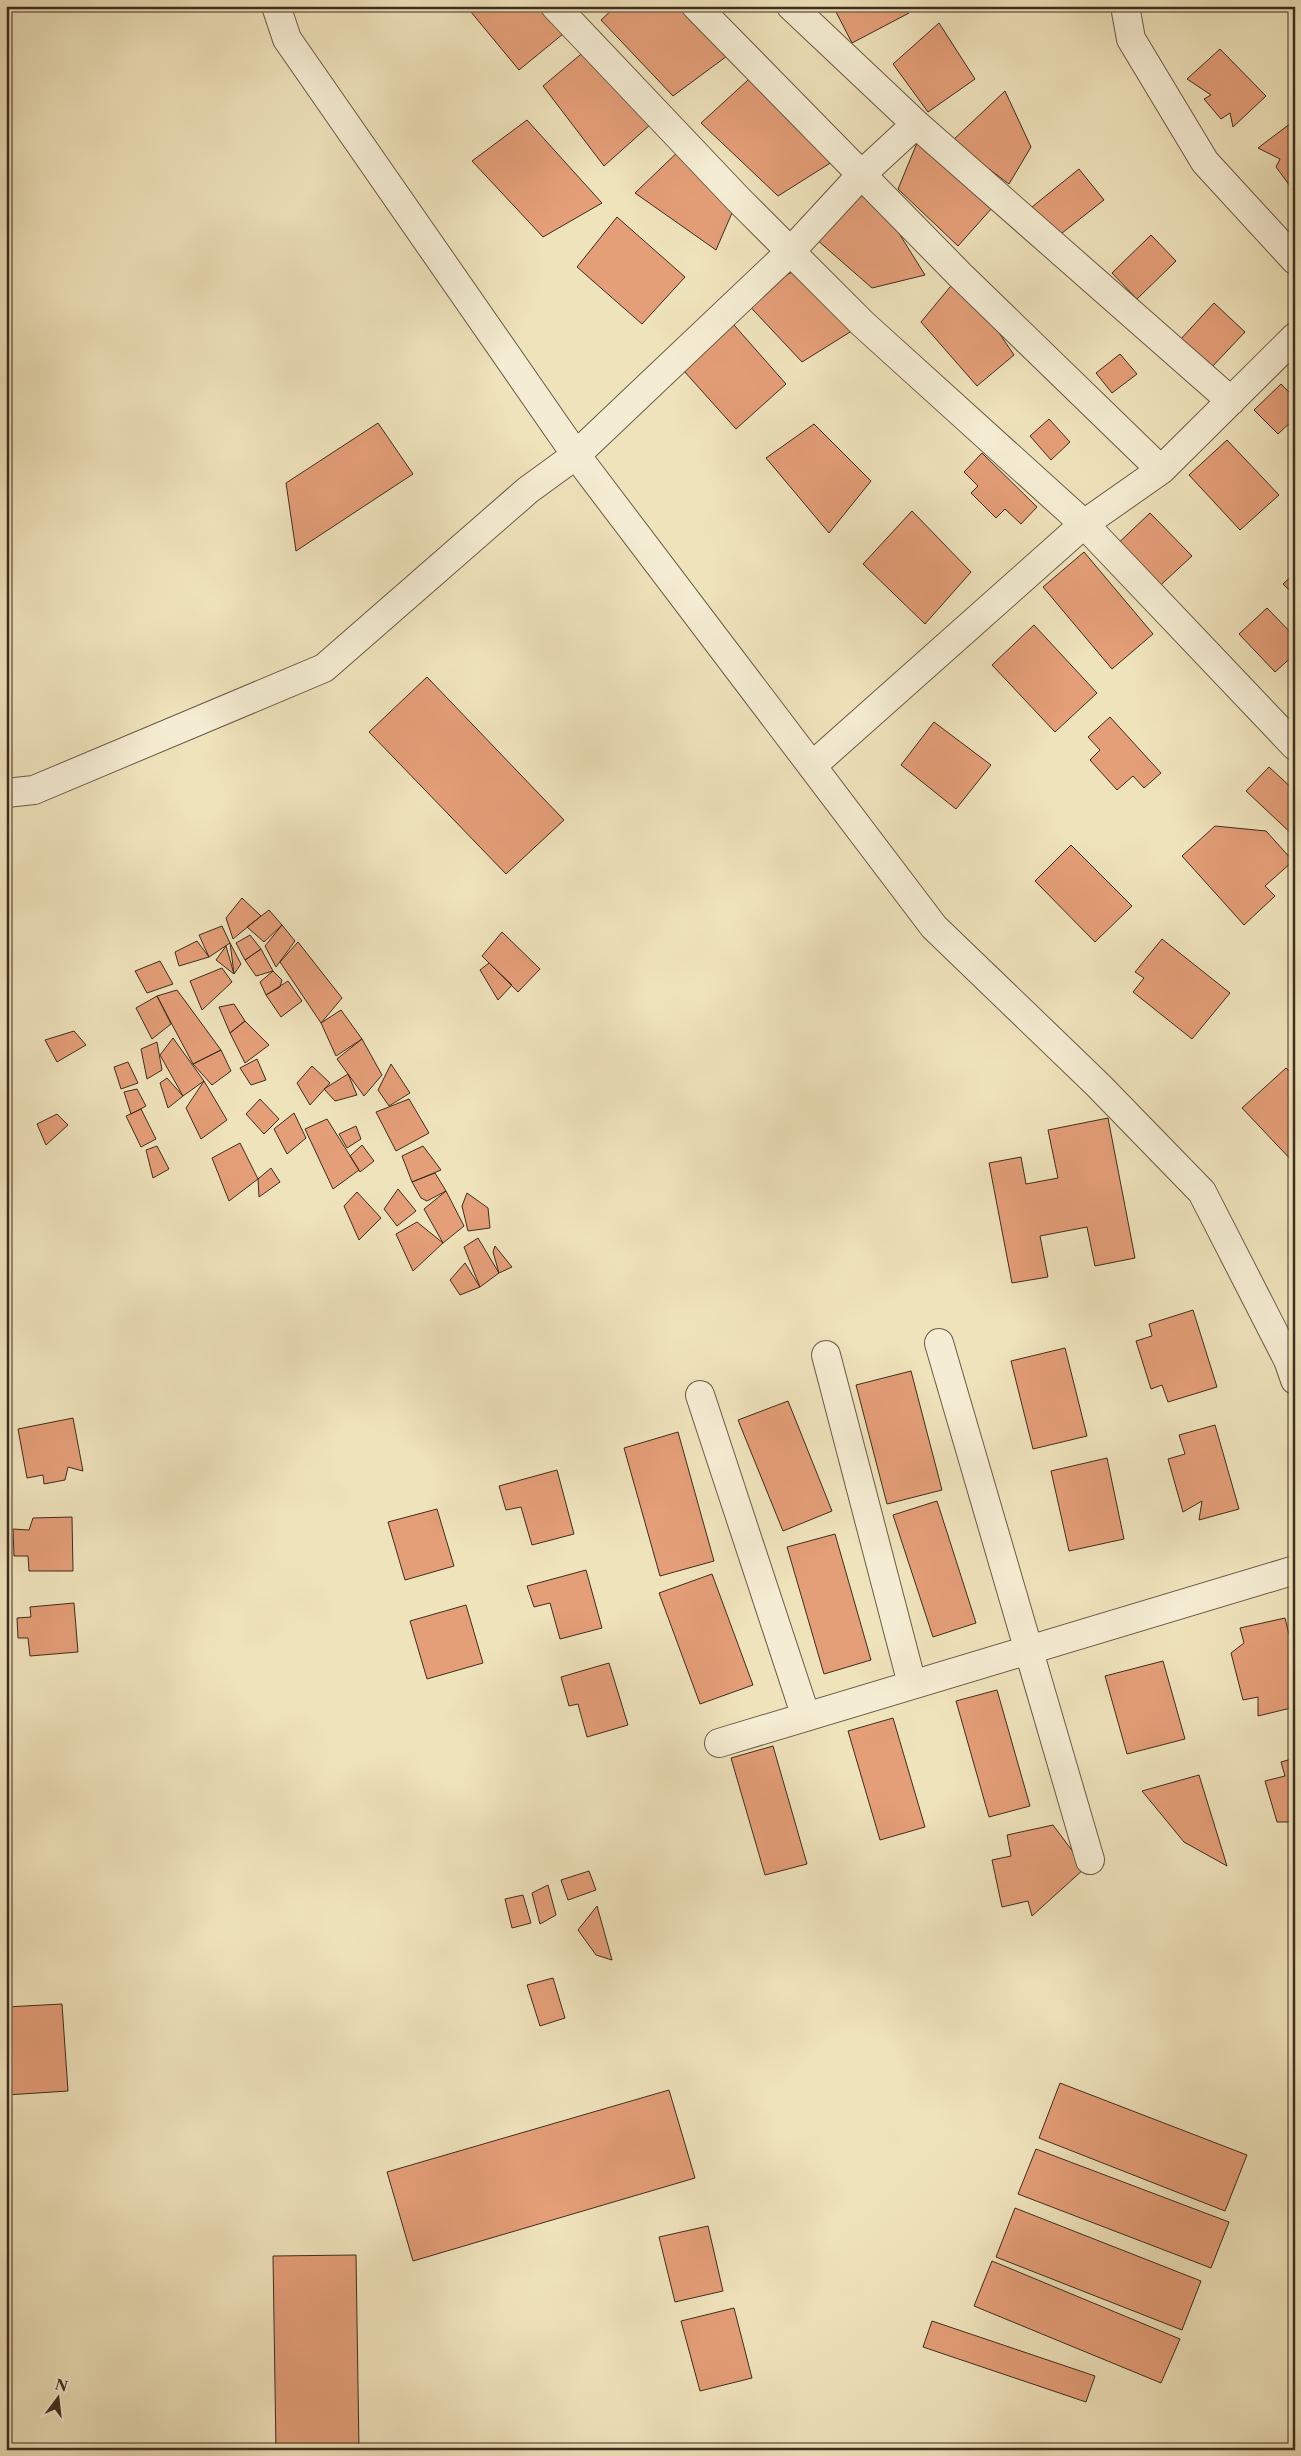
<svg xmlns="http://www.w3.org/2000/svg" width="1301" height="2456" font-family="'Libre Caslon Text',serif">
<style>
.building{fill:#e49e78;stroke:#3e2d1d}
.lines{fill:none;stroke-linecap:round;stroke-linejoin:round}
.minor-casing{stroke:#6a5a45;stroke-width:30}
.minor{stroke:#f5edd3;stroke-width:28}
</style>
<rect width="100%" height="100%" fill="#efe3bc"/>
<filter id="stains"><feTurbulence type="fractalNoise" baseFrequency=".004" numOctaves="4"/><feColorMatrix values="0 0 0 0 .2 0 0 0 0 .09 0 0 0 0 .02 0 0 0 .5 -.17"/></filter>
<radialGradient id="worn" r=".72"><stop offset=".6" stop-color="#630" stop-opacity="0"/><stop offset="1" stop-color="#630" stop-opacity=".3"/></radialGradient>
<path class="building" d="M 466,6 L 542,6 L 563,34 L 519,70 Z
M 616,6 L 688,6 L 727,56 L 673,96 L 601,20 Z
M 725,6 L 735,6 L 731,12 Z
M 833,6 L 904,6 L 909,13 L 852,43 Z
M 939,23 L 975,79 L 928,112 L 893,64 Z
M 592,45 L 660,116 L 604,166 L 543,86 Z
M 1220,49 L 1266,96 L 1233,127 L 1230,113 L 1221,119 L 1204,99 L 1211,95 L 1187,79 Z
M 759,70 L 832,162 L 778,196 L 701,123 Z
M 1005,91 L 1031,147 L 1009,184 L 952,141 Z
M 527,120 L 602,203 L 543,237 L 472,161 Z
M 1295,120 L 1295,182 L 1290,186 L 1276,167 L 1280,159 L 1258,148 Z
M 917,143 L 992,208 L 958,246 L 898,189 Z
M 686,144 L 738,199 L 716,250 L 635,193 Z
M 1079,169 L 1104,200 L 1057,237 L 1032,207 Z
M 862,174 L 925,275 L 872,288 L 808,232 Z
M 617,217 L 685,277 L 642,324 L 577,267 Z
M 1151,235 L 1176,261 L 1137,299 L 1112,273 Z
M 804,266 L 863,324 L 802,362 L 742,298 Z
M 960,275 L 1014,355 L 977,386 L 921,322 Z
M 1214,303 L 1245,332 L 1210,369 L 1179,341 Z
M 734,325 L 786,384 L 736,429 L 675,361 Z
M 1120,354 L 1137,374 L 1112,393 L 1096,373 Z
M 1281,384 L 1295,398 L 1295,418 L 1278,434 L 1254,410 Z
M 1049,419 L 1070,442 L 1051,460 L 1030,436 Z
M 378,423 L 413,474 L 296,551 L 286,483 Z
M 814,424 L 871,481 L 829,533 L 766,458 Z
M 1227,440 L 1279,495 L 1240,530 L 1189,475 Z
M 982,453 L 1037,507 L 1021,524 L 1005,509 L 996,518 L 971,493 L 978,486 L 964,472 Z
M 912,511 L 971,572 L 925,624 L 863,564 Z
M 1150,513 L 1192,556 L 1152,593 L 1111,550 Z
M 1084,552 L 1153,634 L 1112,669 L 1043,587 Z
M 1295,573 L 1295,596 L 1283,584 Z
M 1267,608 L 1295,637 L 1295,654 L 1275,672 L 1239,634 Z
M 1034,625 L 1097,693 L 1055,732 L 992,665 Z
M 427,677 L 564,820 L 506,874 L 369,732 Z
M 1110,717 L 1161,773 L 1144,788 L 1133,776 L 1117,790 L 1090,760 L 1100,750 L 1088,737 Z
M 934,722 L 991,765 L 956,809 L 901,765 Z
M 1269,767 L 1295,791 L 1295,837 L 1246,791 Z
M 1215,826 L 1266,831 L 1293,861 L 1265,886 L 1275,896 L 1244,925 L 1182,856 Z
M 1071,845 L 1132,906 L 1095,942 L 1035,881 Z
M 242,898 L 261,916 L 233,939 L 226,918 Z
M 269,910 L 282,925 L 264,942 L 247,927 Z
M 282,925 L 295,941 L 276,967 L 265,946 Z
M 222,926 L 230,943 L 209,957 L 199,935 Z
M 502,932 L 540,969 L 518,992 L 482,956 Z
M 250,935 L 261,949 L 245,960 L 236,943 Z
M 1162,939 L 1230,993 L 1192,1039 L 1133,992 L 1144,978 L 1135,972 Z
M 197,941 L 209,957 L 179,966 L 175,952 Z
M 298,942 L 342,998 L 321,1023 L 280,962 Z
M 230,943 L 241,964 L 234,974 L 232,958 Z
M 226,946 L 234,974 L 216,960 Z
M 261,949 L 273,971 L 256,976 L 245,960 Z
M 160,961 L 173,984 L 147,993 L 135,971 Z
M 489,963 L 512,985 L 498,1000 L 480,970 Z
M 222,968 L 232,982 L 202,1010 L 190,981 Z
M 273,971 L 282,980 L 280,987 L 266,995 L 260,982 Z
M 288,981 L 302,1001 L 281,1017 L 266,995 Z
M 177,990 L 221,1050 L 193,1064 L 157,996 Z
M 157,996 L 171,1024 L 152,1039 L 136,1008 Z
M 234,1004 L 245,1021 L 230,1033 L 219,1007 Z
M 341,1010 L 362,1039 L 336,1056 L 321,1023 Z
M 245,1021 L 269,1045 L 245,1063 L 230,1033 Z
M 74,1031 L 86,1045 L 57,1062 L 45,1040 Z
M 173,1038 L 204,1081 L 183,1096 L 160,1055 Z
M 362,1039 L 382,1075 L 364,1096 L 337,1059 Z
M 157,1042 L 162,1070 L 147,1079 L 141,1049 Z
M 221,1050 L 231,1071 L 212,1085 L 193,1064 Z
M 257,1059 L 266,1080 L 251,1085 L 240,1068 Z
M 128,1062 L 138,1083 L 121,1089 L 114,1067 Z
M 391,1064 L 410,1093 L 389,1106 L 378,1090 Z
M 312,1066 L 330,1083 L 310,1105 L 297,1083 Z
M 1286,1068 L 1295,1077 L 1295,1164 L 1242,1108 Z
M 348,1074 L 357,1095 L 335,1101 L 324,1089 Z
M 167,1078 L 183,1096 L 168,1108 L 160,1083 Z
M 204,1081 L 227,1120 L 201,1139 L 186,1108 Z
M 137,1089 L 146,1106 L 131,1114 L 124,1092 Z
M 260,1099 L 279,1119 L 264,1134 L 246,1114 Z
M 409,1099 L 429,1133 L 396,1151 L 376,1112 Z
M 141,1109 L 156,1139 L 141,1147 L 126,1116 Z
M 294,1113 L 306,1138 L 287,1154 L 274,1129 Z
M 57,1114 L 68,1125 L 46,1145 L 37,1124 Z
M 1108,1118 L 1135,1258 L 1095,1266 L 1087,1227 L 1040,1236 L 1048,1277 L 1012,1283 L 989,1163 L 1021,1157 L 1026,1184 L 1058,1178 L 1048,1130 Z
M 327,1119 L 359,1170 L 333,1189 L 305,1129 Z
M 356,1126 L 361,1139 L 347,1148 L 339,1134 Z
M 240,1143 L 258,1179 L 229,1201 L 212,1158 Z
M 362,1145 L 374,1161 L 360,1172 L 350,1156 Z
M 157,1146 L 169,1169 L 153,1178 L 146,1150 Z
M 423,1146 L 441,1170 L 412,1182 L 402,1156 Z
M 271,1168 L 280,1182 L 259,1197 L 258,1179 Z
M 435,1173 L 446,1191 L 427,1201 L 421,1198 L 412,1182 Z
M 398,1189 L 416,1211 L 397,1226 L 384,1209 Z
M 446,1191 L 464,1226 L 443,1243 L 424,1209 Z
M 357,1192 L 381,1218 L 359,1240 L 344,1206 Z
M 467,1193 L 488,1208 L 490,1228 L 468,1231 L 462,1206 Z
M 417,1222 L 443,1243 L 413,1271 L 396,1234 Z
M 478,1238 L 499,1273 L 480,1287 L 464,1247 Z
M 495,1246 L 512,1267 L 499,1273 L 493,1252 Z
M 465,1263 L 480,1287 L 460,1295 L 450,1280 Z
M 1193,1310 L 1217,1387 L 1168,1402 L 1162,1385 L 1151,1389 L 1136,1341 L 1152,1336 L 1149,1324 Z
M 1065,1348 L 1087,1436 L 1033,1449 L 1011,1361 Z
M 911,1371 L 942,1490 L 887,1504 L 856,1385 Z
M 788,1401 L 832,1511 L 783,1531 L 738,1420 Z
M 73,1418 L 83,1471 L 68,1467 L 65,1480 L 44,1484 L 43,1475 L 27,1478 L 18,1429 Z
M 1215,1425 L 1239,1509 L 1199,1520 L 1202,1501 L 1183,1512 L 1168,1459 L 1185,1454 L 1179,1435 Z
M 678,1432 L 714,1561 L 660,1576 L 624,1448 Z
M 1107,1458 L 1124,1539 L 1069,1551 L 1051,1471 Z
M 557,1470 L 574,1534 L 532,1545 L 521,1507 L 506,1510 L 499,1486 Z
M 937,1501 L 976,1623 L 933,1637 L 893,1515 Z
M 437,1509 L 454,1566 L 405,1580 L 388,1522 Z
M 72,1517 L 73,1571 L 29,1571 L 28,1556 L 14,1556 L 13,1529 L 29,1530 L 33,1518 Z
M 835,1534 L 871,1660 L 824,1674 L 787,1547 Z
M 586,1570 L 602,1628 L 560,1639 L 550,1603 L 534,1607 L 527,1586 Z
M 712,1574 L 753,1685 L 700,1704 L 659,1593 Z
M 74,1603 L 78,1652 L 30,1656 L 28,1638 L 18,1638 L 17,1618 L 31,1617 L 30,1607 Z
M 466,1605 L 483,1663 L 427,1679 L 410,1621 Z
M 1285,1618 L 1295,1659 L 1295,1707 L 1258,1716 L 1258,1697 L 1243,1700 L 1231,1653 L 1244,1643 L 1240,1628 Z
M 1163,1661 L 1185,1739 L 1127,1754 L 1105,1676 Z
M 609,1663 L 628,1725 L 587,1737 L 578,1704 L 569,1706 L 561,1677 Z
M 997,1690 L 1030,1806 L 989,1817 L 956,1701 Z
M 893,1718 L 925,1827 L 880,1840 L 848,1731 Z
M 773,1746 L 807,1864 L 765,1875 L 731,1758 Z
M 1295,1758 L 1295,1822 L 1277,1822 L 1265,1781 L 1285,1776 L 1281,1762 Z
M 1199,1775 L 1227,1866 L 1184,1842 L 1142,1791 Z
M 1053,1825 L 1085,1868 L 1032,1916 L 1028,1901 L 1002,1907 L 992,1860 L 1011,1856 L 1007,1835 Z
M 589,1871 L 596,1890 L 568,1900 L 561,1880 Z
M 548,1885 L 556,1915 L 540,1924 L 532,1893 Z
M 523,1895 L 531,1923 L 512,1928 L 505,1899 Z
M 597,1906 L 612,1960 L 596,1955 L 578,1930 Z
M 553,1978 L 565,2018 L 540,2026 L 527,1985 Z
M 62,2004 L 68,2091 L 6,2095 L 6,2007 Z
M 1060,2083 L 1247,2155 L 1225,2211 L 1039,2138 Z
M 669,2090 L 695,2178 L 413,2261 L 387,2172 Z
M 1036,2149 L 1229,2222 L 1211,2268 L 1018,2194 Z
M 1015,2208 L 1201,2281 L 1182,2330 L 996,2257 Z
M 708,2226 L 723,2291 L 675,2302 L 659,2237 Z
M 356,2255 L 359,2450 L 276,2450 L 273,2256 Z
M 992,2261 L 1180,2339 L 1161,2383 L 974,2306 Z
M 734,2308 L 752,2378 L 700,2391 L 681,2321 Z
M 932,2321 L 1095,2376 L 1086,2402 L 923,2347 Z"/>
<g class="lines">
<g class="minor-casing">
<path id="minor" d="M 276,6 L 287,39 L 576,455 L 934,927 L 1098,1085 L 1202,1192 L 1288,1360 L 1295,1380
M 555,6 L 738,199 L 863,324 L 1084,524 L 1295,746
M 696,6 L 960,275 L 1161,470
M 791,6 L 916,124 L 1231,401
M 1125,6 L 1131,39 L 1205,162 L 1295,260
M 812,766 L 1084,524 L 1161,470 L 1295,337
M 6,793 L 34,790 L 324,668 L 528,490 L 576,455 L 790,252 L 862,174 L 916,124
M 939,1343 L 1090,1860
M 826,1355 L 912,1684
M 700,1395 L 806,1717
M 719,1743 L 1295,1570"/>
</g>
<use href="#minor" class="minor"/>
</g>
<rect width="1301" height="2456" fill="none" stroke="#efe3bc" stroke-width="25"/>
<rect x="8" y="8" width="1286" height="2441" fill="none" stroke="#3e2d1d" stroke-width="2.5"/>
<rect x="12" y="12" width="1276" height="2431" fill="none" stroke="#3e2d1d"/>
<g transform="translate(58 2398) rotate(15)" stroke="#f5edd3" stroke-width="4" paint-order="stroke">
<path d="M0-4L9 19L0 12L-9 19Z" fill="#3e2d1d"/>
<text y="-8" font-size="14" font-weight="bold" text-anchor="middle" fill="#3e2d1d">N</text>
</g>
<rect width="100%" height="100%" filter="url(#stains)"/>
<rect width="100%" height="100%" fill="url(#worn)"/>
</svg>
